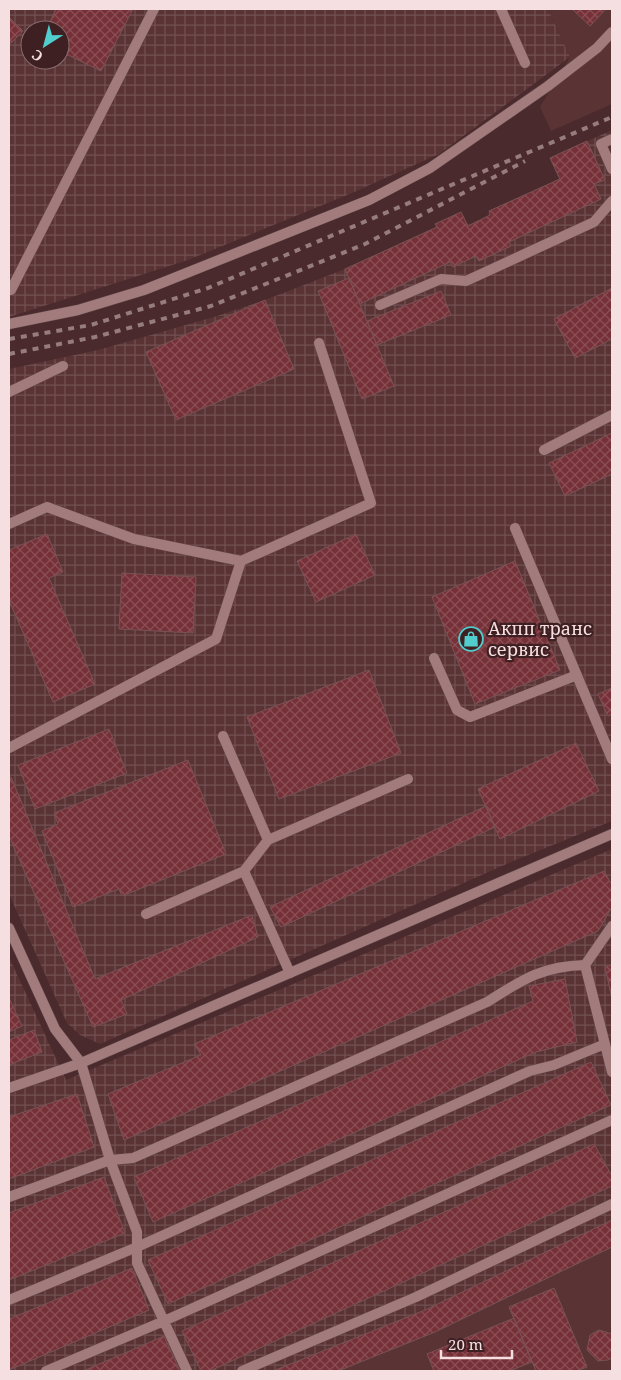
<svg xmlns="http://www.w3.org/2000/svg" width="621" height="1380" font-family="'Noto Serif',serif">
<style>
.built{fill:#5a3335}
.industrial{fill:url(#industrial-grid);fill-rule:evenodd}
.building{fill:url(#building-cross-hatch);stroke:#775355}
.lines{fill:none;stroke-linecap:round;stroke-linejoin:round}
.lane-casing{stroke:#624749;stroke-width:11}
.street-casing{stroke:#624749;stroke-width:11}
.lane{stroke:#a27b7d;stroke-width:10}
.street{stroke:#a27b7d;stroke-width:10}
.rail{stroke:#977c7d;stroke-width:4;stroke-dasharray:6 6;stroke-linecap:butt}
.labels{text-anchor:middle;stroke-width:4.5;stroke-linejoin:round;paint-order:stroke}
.poi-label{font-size:18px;fill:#f5dfe0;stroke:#3f2022;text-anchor:start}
</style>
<defs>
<pattern id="industrial-grid" width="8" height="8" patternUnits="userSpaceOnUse" patternTransform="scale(1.25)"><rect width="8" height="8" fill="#5a3335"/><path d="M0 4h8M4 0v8" fill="none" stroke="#725052"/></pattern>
<pattern id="building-cross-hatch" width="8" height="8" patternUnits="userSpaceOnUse" patternTransform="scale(1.25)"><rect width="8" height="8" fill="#763038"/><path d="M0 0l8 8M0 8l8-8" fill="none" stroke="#8a4e54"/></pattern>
</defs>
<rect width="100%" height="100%" fill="#4a2a2c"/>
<path class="built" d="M 548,9 L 612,9 L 612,104 L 551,131 L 540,107 L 570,57 Z
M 612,1247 L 612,1371 L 338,1371 L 435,1332 Z"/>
<path class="industrial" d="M 9,9 L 548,9 L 570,57 L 439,154 L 352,193 L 188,260 L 9,317 ZM 30,30 L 60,30 L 60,60 L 30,60 Z
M 612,130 L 612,821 L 511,862 L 100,1044 L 80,1035 L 67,1023 L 9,894 L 9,369 L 98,350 L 214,317 L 265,300 L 345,269 L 437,227 L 435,224 L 461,212 L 468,225 L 490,215 L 489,211 L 559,179 L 550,158 Z
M 612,849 L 612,1247 L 435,1332 L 338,1371 L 9,1371 L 9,957 L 66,1080 Z"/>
<path class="building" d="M 56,9 L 133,9 L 101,71 L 60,51 L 60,30 L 46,30 Z
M 572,9 L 606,9 L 590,26 Z
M 9,17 L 23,31 L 9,45 Z
M 587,141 L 605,180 L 594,184 L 601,199 L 509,242 L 511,246 L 479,261 L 476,256 L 453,267 L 450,262 L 360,304 L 345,269 L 437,227 L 435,224 L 461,212 L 468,226 L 490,215 L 489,211 L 560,179 L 550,158 Z
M 349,278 L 394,386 L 362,399 L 318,291 Z
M 612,288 L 612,339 L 575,358 L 554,319 Z
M 441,291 L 451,315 L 377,345 L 367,321 Z
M 265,300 L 294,369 L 176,420 L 146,352 Z
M 612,433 L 612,474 L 565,496 L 549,463 Z
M 47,534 L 63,572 L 49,578 L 95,684 L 53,702 L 9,600 L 9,550 Z
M 356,534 L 375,575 L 316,602 L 297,561 Z
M 515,561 L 560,670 L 475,704 L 432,597 Z
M 122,573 L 196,577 L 193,633 L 119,629 Z
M 369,670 L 401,753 L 279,799 L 247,717 Z
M 612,688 L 612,714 L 608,716 L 598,694 Z
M 109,729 L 127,773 L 35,809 L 18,765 Z
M 576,743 L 599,791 L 500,839 L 478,789 Z
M 188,760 L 226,854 L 122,896 L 119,889 L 73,907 L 42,831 L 58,824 L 54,813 Z
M 11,777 L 95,979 L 252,915 L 258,937 L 121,1000 L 127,1014 L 93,1027 L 9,836 L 9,778 Z
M 486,806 L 495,827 L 281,927 L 270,907 Z
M 604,871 L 612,885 L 612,907 L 598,931 L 124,1140 L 108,1094 L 201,1055 L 194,1044 Z
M 612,965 L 612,999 L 605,967 Z
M 565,979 L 577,1042 L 536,1052 L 153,1222 L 134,1177 L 533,1001 L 529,986 Z
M 9,998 L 22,1026 L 9,1032 Z
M 34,1030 L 42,1052 L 9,1065 L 9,1040 Z
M 591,1062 L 611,1105 L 168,1304 L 148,1260 Z
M 77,1094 L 94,1147 L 9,1179 L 9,1117 Z
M 594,1144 L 612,1176 L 612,1186 L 210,1371 L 201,1371 L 182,1331 Z
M 104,1177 L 125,1233 L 9,1280 L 9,1213 Z
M 612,1220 L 612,1247 L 435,1332 L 338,1371 L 273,1371 L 425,1310 Z
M 132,1268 L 149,1310 L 9,1370 L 9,1319 Z
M 554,1288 L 587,1367 L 576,1371 L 536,1371 L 509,1307 Z
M 514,1318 L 532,1362 L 509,1371 L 434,1371 L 427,1354 Z
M 599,1330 L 612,1334 L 612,1358 L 608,1360 L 598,1361 L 587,1350 L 590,1335 Z
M 164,1336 L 180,1371 L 83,1371 Z"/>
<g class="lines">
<g class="lane-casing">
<path id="lane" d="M 501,9 L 525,63
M 612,139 L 601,144 L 612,169
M 11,290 L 154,9
M 380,305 L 441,279 L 466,281 L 594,222 L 612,201
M 9,324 L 78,310 L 144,290 L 369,200 L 430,168 L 548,86 L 597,48 L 612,32
M 9,392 L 63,366
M 544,450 L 612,415
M 9,524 L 47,507 L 134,539 L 241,561 L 371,503 L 319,343
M 515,528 L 612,759
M 434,658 L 457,710 L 470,717 L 577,675
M 223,736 L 268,840 L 244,871 L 290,973
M 9,748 L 216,639 L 241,561
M 268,840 L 408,779
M 146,914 L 244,871
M 612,926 L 585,965 L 612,1072
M 9,1088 L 81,1063 L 110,1160 L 137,1232 L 137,1263 L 187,1371
M 9,1197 L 110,1160 L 133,1158 L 487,1002 C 522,980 542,966 585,965
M 9,1300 L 137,1247 L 530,1071 L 554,1065 L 605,1044
M 46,1371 L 164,1321 L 612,1120
M 242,1371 L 416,1297 L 612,1204"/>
</g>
<g class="street-casing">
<path id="street" d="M 9,928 L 55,1029 L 81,1063 L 612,834"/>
</g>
<use href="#lane" class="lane"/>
<use href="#street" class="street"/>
<path class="rail" d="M 9,339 L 91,325 L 208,288 L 612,117
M 9,354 L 95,337 L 211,306 L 365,244 L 525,161"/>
</g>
<defs>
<g id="shop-ring" transform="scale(1.25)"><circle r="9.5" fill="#3f2022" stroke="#52cdcd" stroke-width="1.5"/><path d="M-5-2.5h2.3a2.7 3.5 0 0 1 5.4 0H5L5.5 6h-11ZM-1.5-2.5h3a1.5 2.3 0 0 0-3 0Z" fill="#52cdcd"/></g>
</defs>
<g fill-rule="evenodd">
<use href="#shop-ring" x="471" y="639"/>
</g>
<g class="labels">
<g class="poi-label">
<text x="488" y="635">Акпп транс<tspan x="488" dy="21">сервис</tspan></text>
</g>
</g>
<rect width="621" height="1380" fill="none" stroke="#f5dfe0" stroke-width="20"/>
<g transform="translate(45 45) rotate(216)"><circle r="24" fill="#3f2022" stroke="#886c6e"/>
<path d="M0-4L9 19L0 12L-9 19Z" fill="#52cdcd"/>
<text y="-8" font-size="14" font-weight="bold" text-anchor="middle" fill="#f5dfe0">С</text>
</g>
<path d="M441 1350v8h71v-8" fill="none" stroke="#f5dfe0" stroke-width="2.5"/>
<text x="448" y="1350" font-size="15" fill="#f5dfe0" stroke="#3f2022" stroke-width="4" paint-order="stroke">20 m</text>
</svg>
